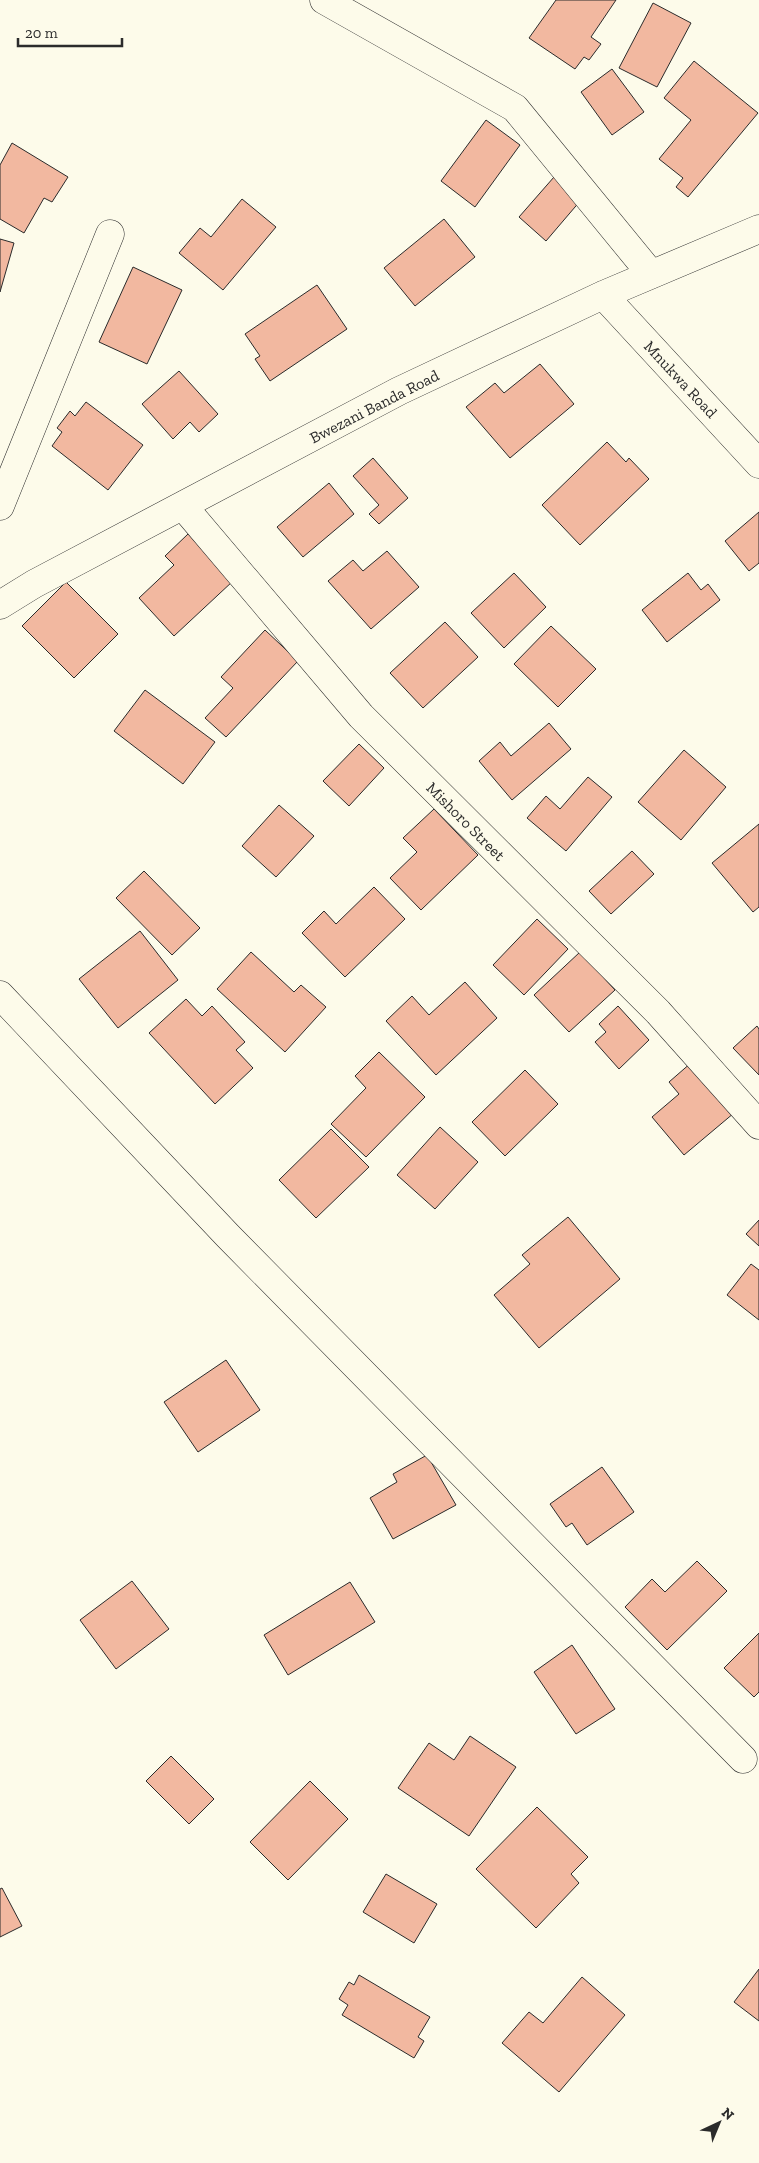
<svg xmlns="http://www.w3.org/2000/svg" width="759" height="2163" font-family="'Zilla Slab',serif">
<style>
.building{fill:#f2b8a0;stroke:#2b2b2b}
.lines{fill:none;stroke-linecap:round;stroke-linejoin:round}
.street-casing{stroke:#2b2b2b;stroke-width:29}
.street{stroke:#fdfbea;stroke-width:28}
.labels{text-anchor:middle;stroke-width:4;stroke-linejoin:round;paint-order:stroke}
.street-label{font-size:16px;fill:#2b2b2b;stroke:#fdfbea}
</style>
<rect width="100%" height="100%" fill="#fdfbea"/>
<path class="building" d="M 556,0 L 616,0 L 591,37 L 601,44 L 589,60 L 584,57 L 575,69 L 529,38 Z
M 653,3 L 691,23 L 657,87 L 619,68 Z
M 694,61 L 758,113 L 688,197 L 676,187 L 683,178 L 659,159 L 691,120 L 664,98 Z
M 612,69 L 644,112 L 612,135 L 581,92 Z
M 486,120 L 520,145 L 475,207 L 441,181 Z
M 12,143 L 68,177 L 52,202 L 44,198 L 24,233 L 0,219 L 0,165 Z
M 554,177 L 581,200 L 546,241 L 519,217 Z
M 242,199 L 276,227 L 223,290 L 179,253 L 200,228 L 211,237 Z
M 444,219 L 475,257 L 415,306 L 384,268 Z
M 0,239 L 14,243 L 0,292 Z
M 133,267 L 182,290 L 147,364 L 99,342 Z
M 317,285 L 347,329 L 270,381 L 255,359 L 260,356 L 245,334 Z
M 540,364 L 574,404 L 510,458 L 466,407 L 495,383 L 504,393 Z
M 179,371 L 218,414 L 199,432 L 190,422 L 173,439 L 142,404 Z
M 86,402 L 143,445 L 108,490 L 52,446 L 62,432 L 57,428 L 70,411 L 75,416 Z
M 607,442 L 626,462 L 629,458 L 649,479 L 580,545 L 542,505 Z
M 373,458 L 408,498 L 379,524 L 369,514 L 379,505 L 353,476 Z
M 329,483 L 354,514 L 303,557 L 277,527 Z
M 759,512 L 759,563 L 749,571 L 725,541 Z
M 188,534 L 233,581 L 174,636 L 139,598 L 174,565 L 165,556 Z
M 387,551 L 419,587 L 371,629 L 328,581 L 353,560 L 363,571 Z
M 514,573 L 546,607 L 504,648 L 471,613 Z
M 688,573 L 701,590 L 708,584 L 720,600 L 667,642 L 642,610 Z
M 66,582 L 118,634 L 74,678 L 22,626 Z
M 445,622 L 478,657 L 423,708 L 390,673 Z
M 551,626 L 596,669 L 558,707 L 514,664 Z
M 265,630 L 298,661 L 226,737 L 205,718 L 233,688 L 221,677 Z
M 145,690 L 215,742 L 183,784 L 114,731 Z
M 549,723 L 571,749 L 512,800 L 479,761 L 500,742 L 511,756 Z
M 359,744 L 384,768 L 349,806 L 323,781 Z
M 684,750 L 726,787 L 681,840 L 638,802 Z
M 588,777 L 612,797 L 566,851 L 527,818 L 546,796 L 560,809 Z
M 279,805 L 314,836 L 276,877 L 242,846 Z
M 434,809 L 478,855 L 421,910 L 390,878 L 417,852 L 403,838 Z
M 759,824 L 759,907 L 753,912 L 712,863 Z
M 632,851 L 654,874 L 611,914 L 589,891 Z
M 144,871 L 200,928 L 172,955 L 116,898 Z
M 374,887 L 405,919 L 345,977 L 302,933 L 324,911 L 336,924 Z
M 537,919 L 568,949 L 524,995 L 493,965 Z
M 140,931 L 178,980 L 118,1028 L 79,979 Z
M 251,952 L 294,992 L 301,985 L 326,1007 L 285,1052 L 217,989 Z
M 580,952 L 615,990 L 569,1032 L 534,995 Z
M 465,982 L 497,1018 L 436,1075 L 386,1021 L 412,996 L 429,1015 Z
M 186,999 L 202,1016 L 212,1006 L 245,1042 L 236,1050 L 253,1068 L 215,1104 L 149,1033 Z
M 618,1006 L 649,1040 L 619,1069 L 595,1042 L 606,1032 L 599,1024 Z
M 757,1026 L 759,1029 L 759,1075 L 733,1048 Z
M 379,1052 L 425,1097 L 366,1157 L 331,1124 L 366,1088 L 355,1076 Z
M 692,1062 L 734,1113 L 684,1155 L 652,1117 L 679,1094 L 669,1082 Z
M 525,1070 L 558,1104 L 505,1156 L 472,1122 Z
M 440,1127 L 478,1162 L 435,1209 L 397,1175 Z
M 331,1129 L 369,1167 L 316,1218 L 279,1180 Z
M 568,1217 L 620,1279 L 539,1348 L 494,1295 L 530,1264 L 522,1255 Z
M 759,1220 L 759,1246 L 746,1234 Z
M 751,1264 L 759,1270 L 759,1320 L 727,1295 Z
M 226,1360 L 260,1410 L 198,1452 L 164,1402 Z
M 427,1455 L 456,1505 L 393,1539 L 370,1498 L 397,1482 L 393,1474 Z
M 602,1467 L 634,1512 L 587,1545 L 572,1523 L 566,1527 L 550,1504 Z
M 697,1561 L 727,1591 L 667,1650 L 625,1607 L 652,1579 L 665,1592 Z
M 132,1581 L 169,1629 L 116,1669 L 80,1620 Z
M 350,1582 L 375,1622 L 288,1675 L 264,1635 Z
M 759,1633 L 759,1692 L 754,1697 L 724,1668 Z
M 572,1645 L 615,1709 L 576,1734 L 534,1672 Z
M 470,1736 L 516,1767 L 469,1836 L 398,1788 L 429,1743 L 454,1760 Z
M 171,1756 L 214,1799 L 189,1824 L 146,1781 Z
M 310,1781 L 348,1819 L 288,1880 L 250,1842 Z
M 537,1807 L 588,1857 L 571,1874 L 579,1883 L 536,1928 L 476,1869 Z
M 386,1874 L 437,1904 L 414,1943 L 363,1912 Z
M 2,1888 L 22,1926 L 0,1937 L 0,1889 Z
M 759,1969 L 759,2021 L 734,2002 Z
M 359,1975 L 430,2017 L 418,2037 L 424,2041 L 414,2058 L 342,2015 L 348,2005 L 339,1999 L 349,1982 L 354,1985 Z
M 582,1977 L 625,2015 L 559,2092 L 502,2043 L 529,2012 L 543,2023 Z"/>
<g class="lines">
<g class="street-casing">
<path id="street" d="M 324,0 L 515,108 L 651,274
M 603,295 L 759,464
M 0,506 L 110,234
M 183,506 L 361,716 L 658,1012 L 759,1125
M 0,605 L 34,584 L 399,391 L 603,295 L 759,229
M 0,995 L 228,1236 L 743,1759"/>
</g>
<use href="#street" class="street"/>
</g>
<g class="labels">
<g class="street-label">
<text transform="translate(681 379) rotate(47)" y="6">Mnukwa Road</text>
<text transform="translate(374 406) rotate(-27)" y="6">Bwezani Banda Road</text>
<text transform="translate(466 821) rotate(45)" y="6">Mishoro Street</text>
</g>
</g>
<g transform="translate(719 2123) rotate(44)" stroke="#fdfbea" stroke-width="4" paint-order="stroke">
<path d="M0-4L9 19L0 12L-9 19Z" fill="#2b2b2b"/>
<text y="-8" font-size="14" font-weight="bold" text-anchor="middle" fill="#2b2b2b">N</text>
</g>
<path d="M18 38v8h104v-8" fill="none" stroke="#2b2b2b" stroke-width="2.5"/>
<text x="25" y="38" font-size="15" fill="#2b2b2b" stroke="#fdfbea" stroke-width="4" paint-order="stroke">20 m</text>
</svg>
